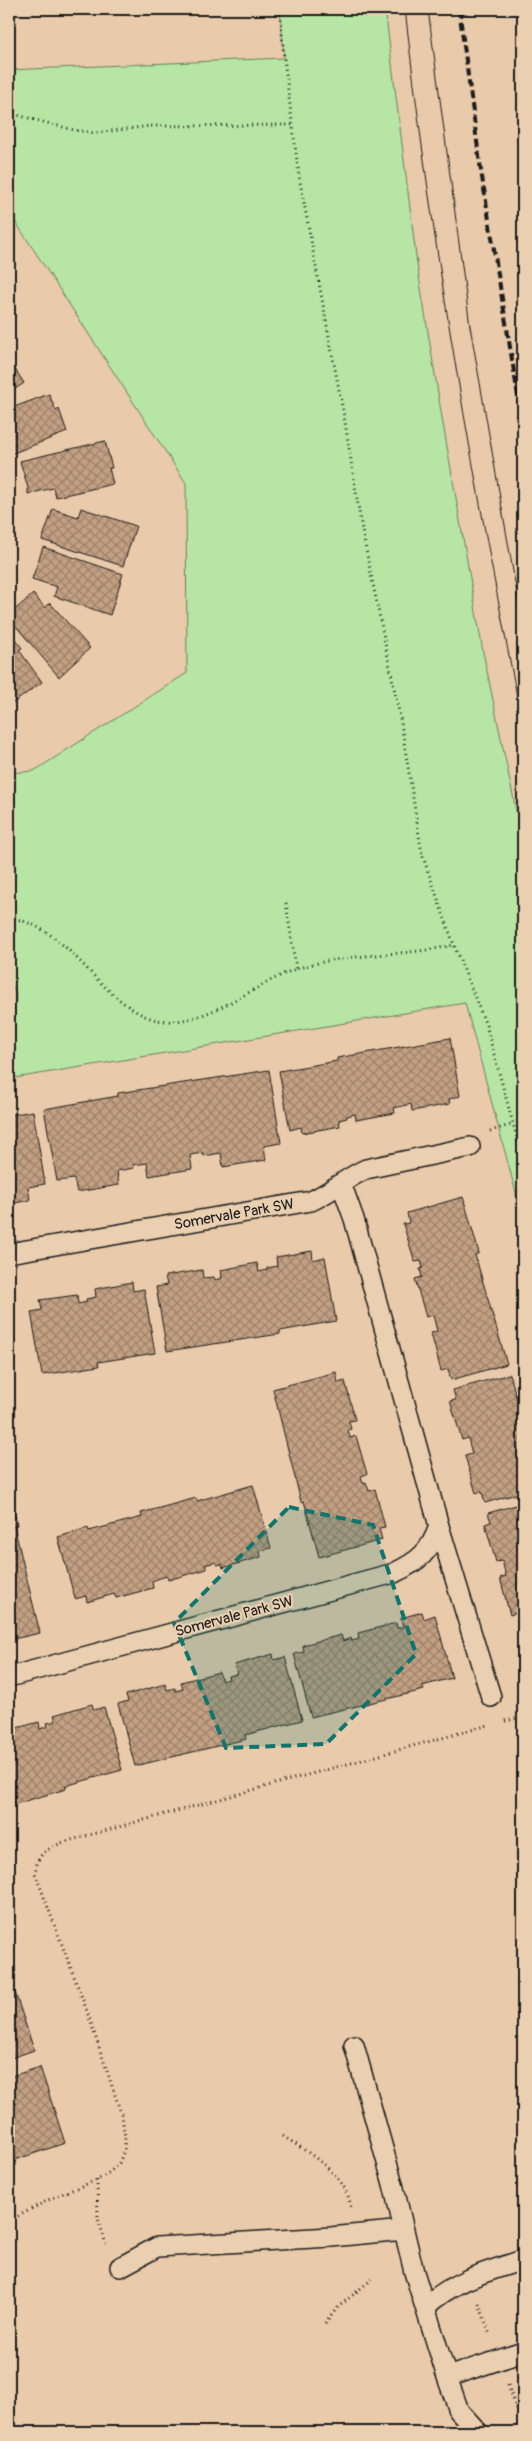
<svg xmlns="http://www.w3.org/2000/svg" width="532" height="2441" font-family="Pangolin,sans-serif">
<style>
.park{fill:#b6e5a4;stroke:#698060}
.building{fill:url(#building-cross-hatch);stroke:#1c1c1c}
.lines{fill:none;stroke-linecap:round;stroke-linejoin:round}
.lane-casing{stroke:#1c1c1c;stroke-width:22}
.path{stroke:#1c1c1c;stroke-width:3;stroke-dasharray:1 4;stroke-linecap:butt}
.lane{stroke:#ead0b1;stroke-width:19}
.tram{stroke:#1c1c1c;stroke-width:1}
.rail{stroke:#1c1c1c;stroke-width:4;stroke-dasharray:8 4;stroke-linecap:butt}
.marked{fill:#0f766e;fill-opacity:0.2;stroke:#0f766e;stroke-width:4;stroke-dasharray:10 6;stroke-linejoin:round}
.labels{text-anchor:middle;stroke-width:4;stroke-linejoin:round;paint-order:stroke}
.street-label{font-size:15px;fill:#1c1c1c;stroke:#ead0b1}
</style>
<defs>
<pattern id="building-cross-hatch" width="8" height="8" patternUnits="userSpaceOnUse" patternTransform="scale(1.25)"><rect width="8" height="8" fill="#c3a082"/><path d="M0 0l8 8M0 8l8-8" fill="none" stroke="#9e826a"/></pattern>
</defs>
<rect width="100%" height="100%" fill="#e9caaa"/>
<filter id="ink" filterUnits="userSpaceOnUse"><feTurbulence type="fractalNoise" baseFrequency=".02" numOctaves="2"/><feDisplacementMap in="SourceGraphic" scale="10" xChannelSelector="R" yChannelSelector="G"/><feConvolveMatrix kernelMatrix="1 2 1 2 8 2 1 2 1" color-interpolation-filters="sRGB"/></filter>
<g filter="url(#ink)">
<path class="park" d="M 280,9 L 385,9 L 417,264 L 442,418 L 483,652 L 523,844 L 523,1219 L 465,1003 L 9,1079 L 9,1041 L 16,995 L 9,975 L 9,773 L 34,771 L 187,673 L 186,483 L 9,212 L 9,70 L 284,58 Z"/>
<path class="building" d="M 9,360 L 24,383 L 9,393 Z
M 49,394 L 56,411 L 59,409 L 67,432 L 11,454 L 9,448 L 9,409 Z
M 105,441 L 112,468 L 109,468 L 113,484 L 56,497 L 53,488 L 28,494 L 28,488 L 20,461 Z
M 81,508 L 136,526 L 123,566 L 42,540 L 53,509 L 78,517 Z
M 43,547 L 123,574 L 110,615 L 54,596 L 57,587 L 32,579 Z
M 33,594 L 45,608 L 50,603 L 90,648 L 59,677 L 9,618 L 9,615 Z
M 9,631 L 22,648 L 19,650 L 42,682 L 9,706 Z
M 450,1038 L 460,1096 L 449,1099 L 450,1104 L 412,1111 L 411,1104 L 394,1108 L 395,1113 L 356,1120 L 355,1114 L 347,1116 L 347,1118 L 339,1120 L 340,1126 L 302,1133 L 301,1127 L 290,1130 L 279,1071 L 337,1061 L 337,1058 Z
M 269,1070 L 281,1143 L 264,1146 L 266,1160 L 223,1167 L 221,1153 L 204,1156 L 203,1153 L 190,1155 L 192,1169 L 149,1176 L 147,1163 L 133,1165 L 134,1168 L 117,1171 L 119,1185 L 77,1192 L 74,1179 L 57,1181 L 44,1109 L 118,1096 L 118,1093 Z
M 33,1111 L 45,1184 L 28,1187 L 30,1200 L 9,1204 L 9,1115 Z
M 463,1197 L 479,1253 L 475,1255 L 507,1364 L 451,1380 L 448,1369 L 441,1371 L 431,1333 L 437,1331 L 433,1315 L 426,1317 L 415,1279 L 422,1277 L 420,1269 L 423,1268 L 421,1261 L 415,1262 L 403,1224 L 409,1223 L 407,1213 Z
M 312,1251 L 313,1260 L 325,1257 L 336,1321 L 280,1331 L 280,1334 L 167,1351 L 156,1287 L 167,1285 L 165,1276 L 202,1270 L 203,1278 L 214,1277 L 215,1280 L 222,1278 L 221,1270 L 257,1263 L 259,1272 L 267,1270 L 267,1268 L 277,1266 L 276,1257 Z
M 132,1282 L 133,1291 L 144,1289 L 155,1353 L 98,1362 L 99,1366 L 42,1375 L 31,1312 L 42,1310 L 40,1300 L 77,1295 L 78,1304 L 87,1302 L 86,1299 L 96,1297 L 95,1289 Z
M 336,1372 L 338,1383 L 345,1381 L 355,1420 L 349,1421 L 351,1429 L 348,1430 L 350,1438 L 356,1436 L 367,1474 L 361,1476 L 363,1483 L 366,1482 L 369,1491 L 375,1489 L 385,1527 L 379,1528 L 382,1540 L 319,1557 L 304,1501 L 301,1502 L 273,1389 Z
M 510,1374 L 523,1422 L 523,1492 L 485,1503 L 482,1492 L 476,1493 L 465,1456 L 472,1454 L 468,1438 L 462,1440 L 450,1401 L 456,1400 L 453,1390 Z
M 9,1384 L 11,1426 L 9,1426 Z
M 253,1485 L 271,1548 L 260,1551 L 261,1557 L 223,1568 L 222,1564 L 217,1565 L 215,1562 L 205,1565 L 207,1569 L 168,1580 L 167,1576 L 160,1578 L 152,1581 L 153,1588 L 116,1598 L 114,1594 L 87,1602 L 86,1596 L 75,1599 L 58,1537 L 88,1528 L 89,1531 L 142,1517 L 141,1513 L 196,1498 L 197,1501 Z
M 9,1488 L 17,1525 L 14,1526 L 40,1633 L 9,1640 Z
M 523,1503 L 523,1624 L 522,1621 L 519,1623 L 516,1613 L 510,1615 L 500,1578 L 506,1576 L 502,1561 L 496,1562 L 485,1524 L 491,1522 L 488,1513 Z
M 422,1612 L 424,1619 L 435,1615 L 452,1678 L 422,1686 L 424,1690 L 311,1717 L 294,1654 L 304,1652 L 303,1645 L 341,1635 L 343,1641 L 351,1638 L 352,1641 L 359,1639 L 358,1633 L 396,1623 L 397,1628 L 403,1627 L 401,1618 Z
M 523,1630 L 523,1652 L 517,1631 Z
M 273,1654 L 274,1660 L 285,1657 L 302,1720 L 245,1735 L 246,1739 L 135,1766 L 118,1704 L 128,1701 L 126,1695 L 165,1684 L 167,1690 L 175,1688 L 175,1691 L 183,1689 L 181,1682 L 219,1672 L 222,1681 L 229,1679 L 228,1676 L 237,1674 L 234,1665 Z
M 92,1704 L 94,1710 L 104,1707 L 122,1770 L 65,1786 L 66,1789 L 12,1805 L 11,1801 L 9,1801 L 9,1730 L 39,1722 L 40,1729 L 48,1726 L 47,1723 L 56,1721 L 54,1715 Z
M 9,1974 L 34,2050 L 9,2059 Z
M 40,2067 L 65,2143 L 9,2162 L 9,2077 Z"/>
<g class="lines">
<g class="lane-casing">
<path id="lane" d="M 338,1185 L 345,1194 L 354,1219 L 439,1526 L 491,1697
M 9,1253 L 311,1201 C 331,1192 346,1178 366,1169 L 470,1147
M 9,1677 L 394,1573 C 419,1561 430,1552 439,1526
M 354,2045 L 393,2184 L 414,2272 L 447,2377 L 459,2411 L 478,2432
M 120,2267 L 157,2247 L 331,2237 L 404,2230
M 425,2307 C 454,2280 486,2272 523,2260
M 447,2377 L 523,2352"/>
</g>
<path class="path" d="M 280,9 L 284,58 L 299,176 L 345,422 L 362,530 L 400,717 L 422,854 L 454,945 L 486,1025 L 523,1160
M 9,113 L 74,130 L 95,133 L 151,126 L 292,125
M 286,903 L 296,969
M 9,918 C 67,925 93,992 145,1016 C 193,1038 253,984 296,969 C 347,952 402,957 454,945
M 490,1131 L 514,1124
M 505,1721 L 523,1717
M 283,2136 C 309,2153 348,2175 351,2209
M 97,2180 L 98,2219 L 106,2244
M 9,2221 L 54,2197 L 97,2180 L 110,2172 L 119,2163 L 124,2151 L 125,2138 L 122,2116 L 87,2011 L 35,1873 C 38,1852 46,1850 64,1842 L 489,1725
M 479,2303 L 490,2335
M 325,2324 L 337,2308 L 372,2279
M 508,2385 L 523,2427"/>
<use href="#lane" class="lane"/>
<path class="tram" d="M 405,9 C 432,250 475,488 523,726
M 428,9 L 470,326 L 523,628"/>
<path class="rail" d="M 459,9 L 481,171 L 523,426"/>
</g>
</g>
<path class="marked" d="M 289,1507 L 373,1525 L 416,1654 L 326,1744 L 226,1748 L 174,1623 Z"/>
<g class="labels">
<g class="street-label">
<text transform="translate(234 1214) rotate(-10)" y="5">Somervale Park SW</text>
<text transform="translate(234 1616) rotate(-15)" y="5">Somervale Park SW</text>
</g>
</g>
<rect width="532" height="2441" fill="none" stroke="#ead0b1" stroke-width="30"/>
<rect x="15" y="15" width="502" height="2411" fill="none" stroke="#1c1c1c" stroke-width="2" filter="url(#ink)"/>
</svg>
